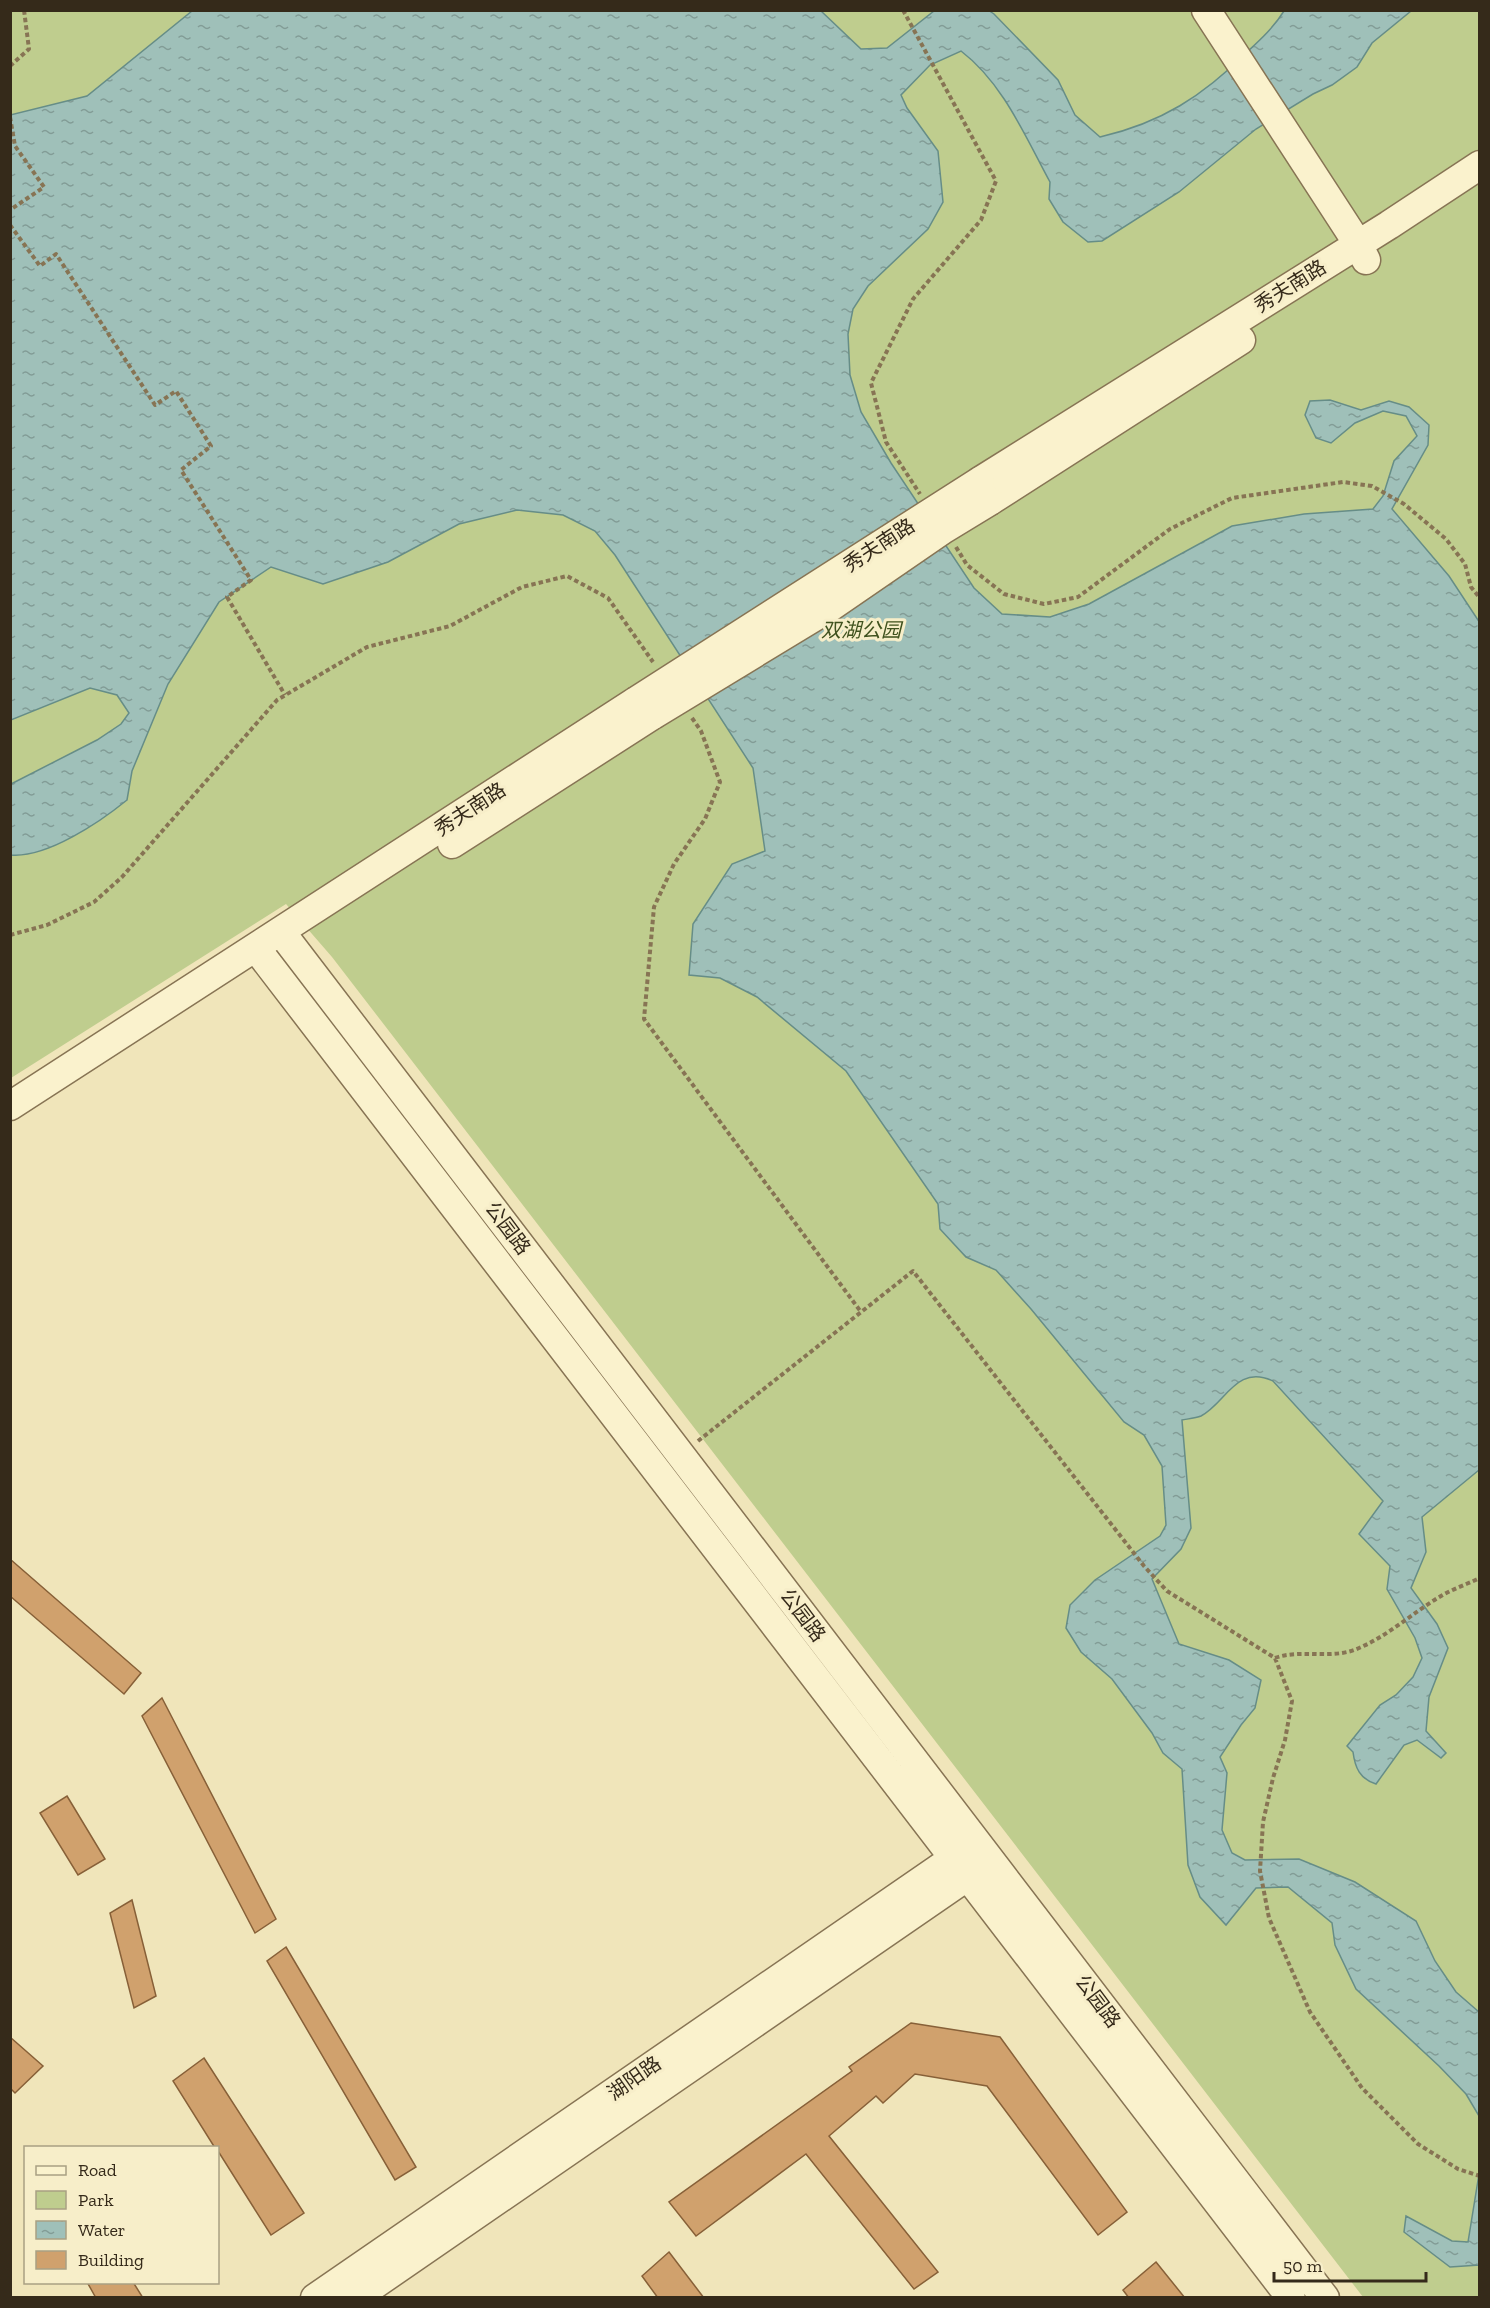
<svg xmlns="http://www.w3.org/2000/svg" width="1490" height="2308" font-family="'Zilla Slab','Noto Sans SC',serif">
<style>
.green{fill:#bfcd8e}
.water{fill:url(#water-ripples);stroke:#668d87;stroke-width:1.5}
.building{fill:#d0a16d;stroke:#876038;stroke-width:1.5}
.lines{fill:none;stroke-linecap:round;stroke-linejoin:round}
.minor-casing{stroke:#877454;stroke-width:31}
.path{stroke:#877454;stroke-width:4;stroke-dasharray:4.5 3;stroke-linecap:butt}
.minor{stroke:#faf2cd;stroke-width:28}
.minor-bridge-casing{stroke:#877454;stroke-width:31;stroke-linecap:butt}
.minor-bridge{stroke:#faf2cd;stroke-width:28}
.labels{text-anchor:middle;stroke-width:6;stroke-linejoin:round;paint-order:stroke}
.street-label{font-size:20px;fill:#352a1a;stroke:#f7eec9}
.park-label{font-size:20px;font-style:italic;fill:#40521f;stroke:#f7eec9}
</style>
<defs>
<pattern id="water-ripples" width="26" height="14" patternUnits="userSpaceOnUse" patternTransform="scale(1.5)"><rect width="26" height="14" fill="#9fc0b9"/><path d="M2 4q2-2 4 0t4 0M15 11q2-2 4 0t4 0" fill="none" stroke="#829c96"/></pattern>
</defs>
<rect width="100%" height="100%" fill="#f0e5ba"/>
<path class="green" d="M 11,11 L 1479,11 L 1479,2297 L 1363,2297 L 332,957 L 286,904 L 11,1078 Z"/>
<path class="water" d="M 988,10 L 994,14 L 1058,80 L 1075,115 L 1100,137 C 1161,123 1203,96 1247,52 C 1261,39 1274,27 1284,11 L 1411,11 L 1372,43 L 1357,67 L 1332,85 L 1313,94 L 1256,129 L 1179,192 L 1102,241 L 1088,242 L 1063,222 L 1049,199 L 1050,182 C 1025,136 1003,83 961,51 L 930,65 L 901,95 L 907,108 L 938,151 L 943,202 L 928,229 L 868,286 L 853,309 L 848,334 L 850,375 L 861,412 L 891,463 L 974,588 L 1002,614 L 1050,617 L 1089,604 L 1232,526 L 1304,514 L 1373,509 L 1383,496 L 1394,461 L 1417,436 L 1406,416 L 1383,411 L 1355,423 L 1331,443 L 1316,438 L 1305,415 L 1310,401 L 1330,400 L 1361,410 L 1389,401 L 1409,407 L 1429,425 L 1428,445 L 1392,509 L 1449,576 L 1480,623 L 1479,1470 L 1422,1517 L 1426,1552 L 1411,1588 L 1437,1624 L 1448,1648 L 1429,1697 L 1426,1731 L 1446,1753 L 1441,1758 L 1417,1740 L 1404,1745 L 1376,1784 C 1360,1779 1355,1768 1353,1752 L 1347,1746 L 1380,1705 L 1396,1695 L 1413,1677 L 1422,1658 L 1415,1638 L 1387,1589 L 1390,1566 L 1359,1534 L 1383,1501 L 1273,1381 C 1236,1364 1226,1403 1201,1416 C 1196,1418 1187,1419 1182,1420 L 1191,1528 L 1181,1549 L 1152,1579 L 1179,1644 L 1229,1660 L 1261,1680 L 1255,1708 L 1241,1725 L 1220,1757 L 1227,1773 L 1222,1830 L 1232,1853 L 1245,1860 L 1299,1859 L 1355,1882 L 1416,1921 L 1435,1961 L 1456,1992 L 1479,2012 L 1479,2116 L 1466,2094 L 1439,2066 L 1356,1989 L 1335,1945 L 1332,1923 L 1288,1887 L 1256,1888 L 1226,1925 L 1200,1897 L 1188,1865 L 1182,1769 L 1163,1753 L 1152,1733 L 1112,1679 L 1081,1652 L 1066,1628 L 1070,1605 L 1095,1580 L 1160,1536 L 1166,1525 L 1162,1466 L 1144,1435 L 1124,1422 L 1031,1309 L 996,1270 L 966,1257 L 940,1229 L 938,1204 L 846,1071 L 757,997 L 720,978 L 689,975 L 693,924 L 732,864 L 765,851 L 753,768 L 615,555 L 595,531 L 563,515 L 517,510 L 459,524 L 388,562 L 323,584 L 271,567 L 219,602 L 168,684 L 132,771 L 127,800 C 100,822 47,858 11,855 L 11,784 L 97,740 L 121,724 L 129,713 L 117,695 L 90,688 L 11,720 L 10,115 L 87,96 L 192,11 L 821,11 L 861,49 L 887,48 L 934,11 Z
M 1479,2174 L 1479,2265 L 1450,2267 L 1404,2232 L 1406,2216 L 1452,2241 L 1468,2242 Z"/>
<path class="building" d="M 10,1559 L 141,1673 L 124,1694 L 10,1596 Z
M 162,1698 L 276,1919 L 255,1933 L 142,1716 Z
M 67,1796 L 105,1859 L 78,1875 L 40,1813 Z
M 132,1900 L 156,1996 L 134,2008 L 110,1913 Z
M 286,1947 L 416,2167 L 395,2180 L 267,1961 Z
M 911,2023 L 1000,2037 L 1127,2212 L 1098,2235 L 987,2086 L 915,2074 L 883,2103 L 876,2096 L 829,2136 L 938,2272 L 914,2289 L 806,2154 L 696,2236 L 669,2202 L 852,2071 L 849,2067 Z
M 10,2037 L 43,2066 L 15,2093 L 10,2088 Z
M 204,2058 L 304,2213 L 271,2235 L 218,2151 L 218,2148 L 215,2148 L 173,2081 Z
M 669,2252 L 704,2298 L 658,2298 L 642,2276 Z
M 1156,2262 L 1185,2298 L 1129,2298 L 1123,2290 Z
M 87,2282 L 133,2282 L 143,2298 L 96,2298 Z"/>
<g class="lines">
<g class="minor-casing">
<path id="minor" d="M 1206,10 L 1358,244 L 1366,260
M 980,481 L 1389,225 L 1480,165
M 990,501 L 1241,340
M 452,844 L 653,715
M 281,932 L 1325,2298
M 256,948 L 1291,2298
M 10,1106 L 636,701
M 315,2298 L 954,1858
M 355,2298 L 968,1876"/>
</g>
<path class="path" d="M 903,10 L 996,181 L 981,220 L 913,299 L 871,383 L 886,442 L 920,494
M 10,66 L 29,49 L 24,10
M 10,117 L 15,146 L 44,187 L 10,210
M 10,225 L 40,266 L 56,254 L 155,405 L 176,391 L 211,446 L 181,470 L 251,580 L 227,597 L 285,695
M 956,547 L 967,565 L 1004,594 L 1044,604 L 1078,597 L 1170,529 L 1232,498 L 1343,482 L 1372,486 L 1404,504 L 1446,539 L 1465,564 L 1471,587 L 1480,598
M 692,718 L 701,731 L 720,782 L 705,819 L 674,864 L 654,907 L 644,1019 L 861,1312
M 10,935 L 47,925 L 94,902 L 122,877 L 277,700 L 367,647 L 450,626 L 522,587 L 567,576 L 608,598 L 653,662
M 698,1441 L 913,1271 L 1144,1566 L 1167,1591 L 1275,1658 L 1292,1701 L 1285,1740 L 1273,1778 L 1263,1822 L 1260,1871 L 1269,1918 L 1310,2012 L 1362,2088 L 1418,2144 L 1458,2169 L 1480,2176
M 1275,1658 C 1300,1649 1329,1659 1354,1650 C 1386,1638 1412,1613 1441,1596 C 1453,1589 1467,1584 1480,1578"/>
<use href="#minor" class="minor"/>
<g class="minor-bridge-casing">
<path id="minor-bridge" d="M 636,701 L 980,481
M 653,715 L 829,608 L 944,529 L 990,501"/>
</g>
<use href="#minor-bridge" class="minor-bridge"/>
</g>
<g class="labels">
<g class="street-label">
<text transform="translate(1290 286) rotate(-32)" y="7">秀夫南路</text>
<text transform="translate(879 545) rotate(-33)" y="7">秀夫南路</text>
<text transform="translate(470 809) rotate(-33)" y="7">秀夫南路</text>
<text transform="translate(508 1228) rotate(53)" y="7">公园路</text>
<text transform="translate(803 1615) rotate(53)" y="7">公园路</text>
<text transform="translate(1098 2001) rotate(53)" y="7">公园路</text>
<text transform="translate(634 2078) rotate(-35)" y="7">湖阳路</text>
</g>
<g class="park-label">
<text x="861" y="637">双湖公园</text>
</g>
</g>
<rect width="1490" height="2308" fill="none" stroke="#352a1a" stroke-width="24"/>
<rect x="24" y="2146" width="195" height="138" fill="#f7eec9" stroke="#a9a083" stroke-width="1.5"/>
<rect x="36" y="2166" width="30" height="9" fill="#faf2cd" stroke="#a9a083" stroke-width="1.5"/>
<text x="78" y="2176" font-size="18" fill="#352a1a">Road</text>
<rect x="36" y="2191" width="30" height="18" fill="#bfcd8e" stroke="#a9a083" stroke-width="1.5"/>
<text x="78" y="2206" font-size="18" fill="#352a1a">Park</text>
<rect x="36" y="2221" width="30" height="18" fill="url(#water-ripples)" stroke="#a9a083" stroke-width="1.5"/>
<text x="78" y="2236" font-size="18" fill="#352a1a">Water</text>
<rect x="36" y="2251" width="30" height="18" fill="#d0a16d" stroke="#a9a083" stroke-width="1.5"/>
<text x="78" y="2266" font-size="18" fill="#352a1a">Building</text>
<path d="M1274 2272v9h152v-9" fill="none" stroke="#352a1a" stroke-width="3"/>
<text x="1283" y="2272" font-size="18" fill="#352a1a" stroke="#f7eec9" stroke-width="4.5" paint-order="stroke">50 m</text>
</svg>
